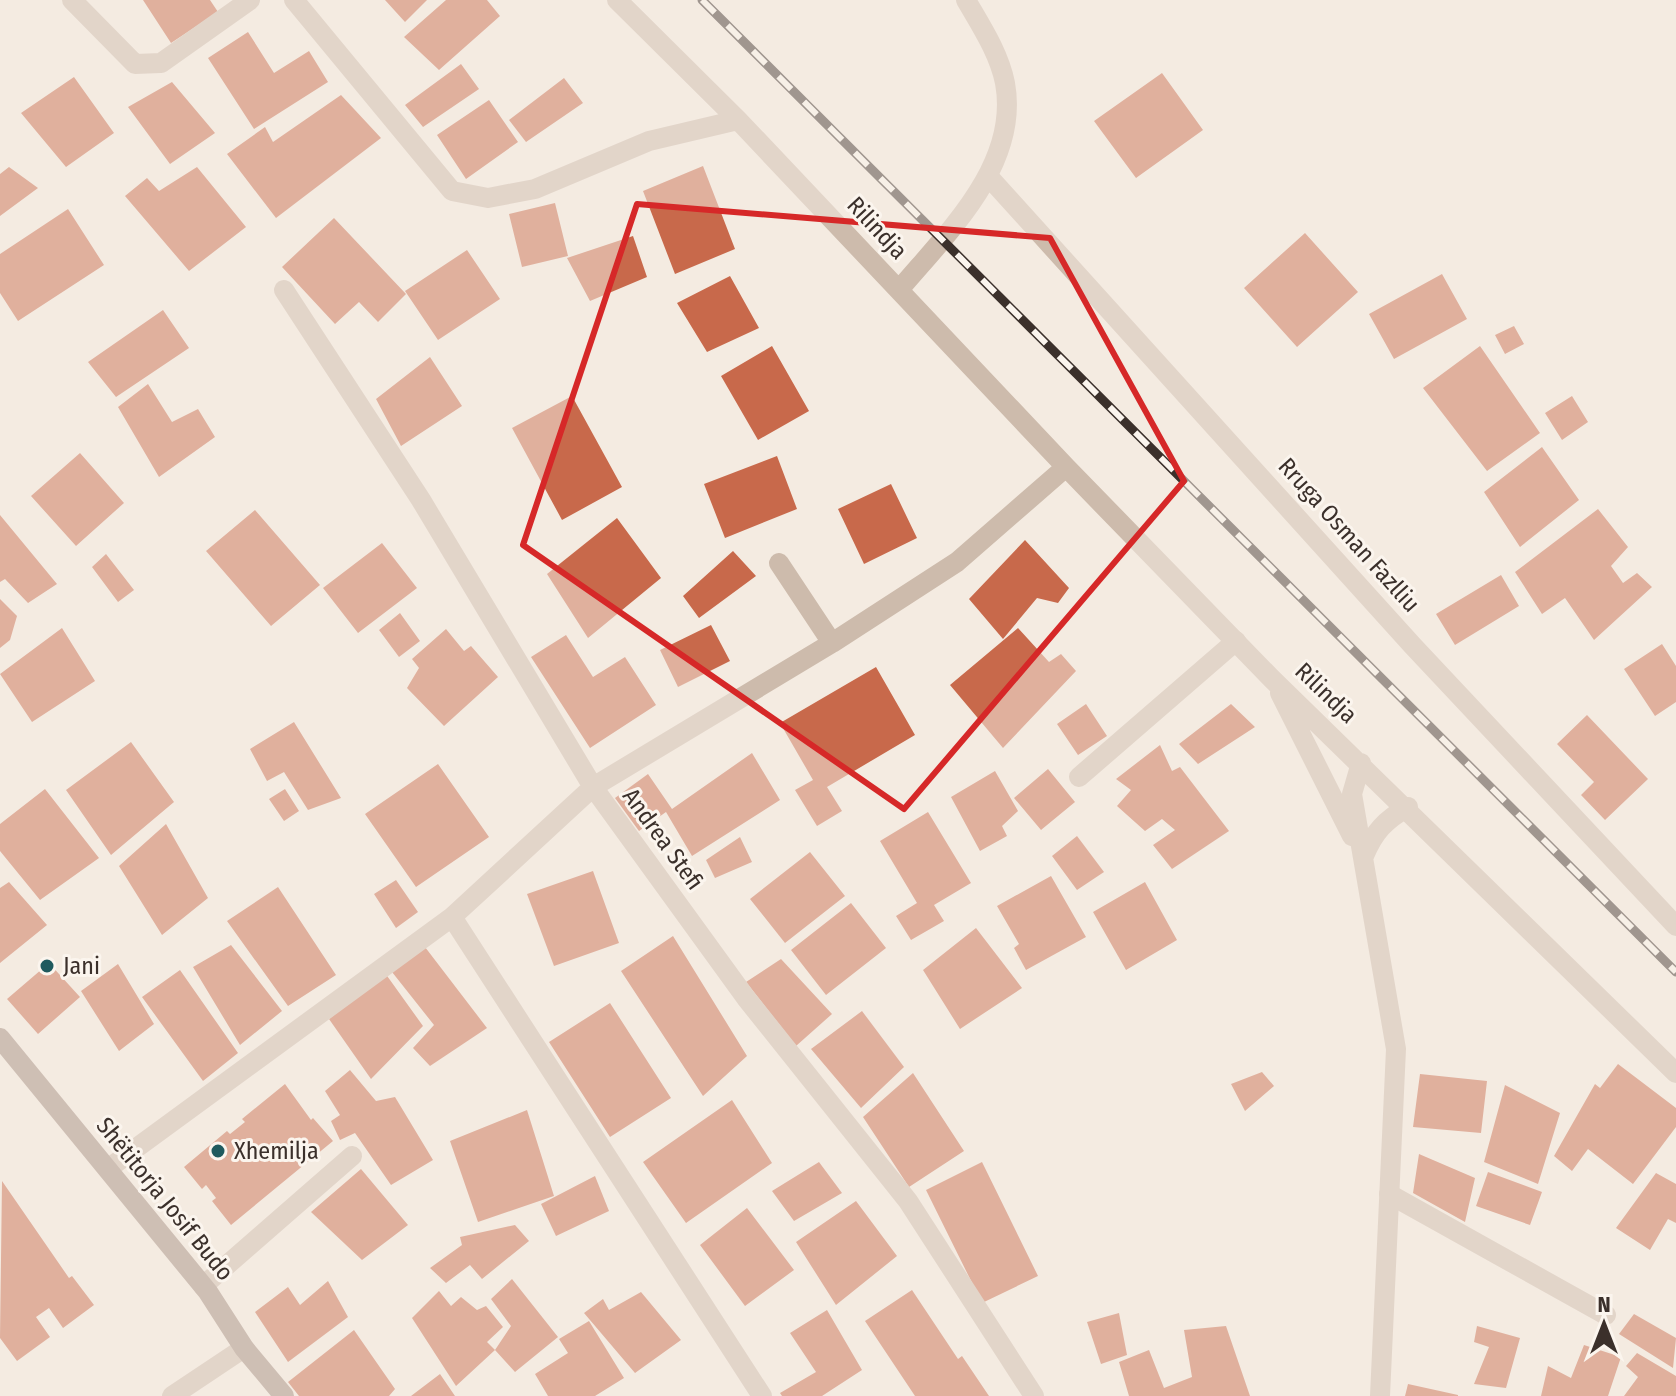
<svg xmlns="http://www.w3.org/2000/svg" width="1676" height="1396" font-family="'Fira Sans Condensed',sans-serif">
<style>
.building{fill:#c8694b}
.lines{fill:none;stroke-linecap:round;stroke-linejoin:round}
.service{stroke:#cdbbac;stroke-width:20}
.minor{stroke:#cdbbac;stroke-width:20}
.secondary{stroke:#a18a7d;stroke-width:20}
.rail-casing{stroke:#3b302b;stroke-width:9}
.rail{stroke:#fbf5ee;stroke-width:6;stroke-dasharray:18;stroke-linecap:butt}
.marked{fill:none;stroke:#d62828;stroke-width:6;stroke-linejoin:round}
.poi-dot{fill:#1f5a5e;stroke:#fbf5ee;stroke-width:3}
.labels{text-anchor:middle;stroke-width:6;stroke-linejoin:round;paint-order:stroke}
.street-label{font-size:24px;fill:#3b302b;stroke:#fbf5ee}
.poi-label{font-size:24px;fill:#3b302b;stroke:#fbf5ee;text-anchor:start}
</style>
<rect width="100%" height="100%" fill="#f4ebe1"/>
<path class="building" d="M 143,0 L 210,0 L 218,12 L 171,43 Z
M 385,0 L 427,0 L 405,22 Z
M 446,0 L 487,0 L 500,16 L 439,70 L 404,37 Z
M 248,32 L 274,73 L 309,51 L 328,82 L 254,129 L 208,58 Z
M 461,64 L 479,89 L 423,127 L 405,105 Z
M 1162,73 L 1203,130 L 1136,178 L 1094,121 Z
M 74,77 L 114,133 L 66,167 L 21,113 Z
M 564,78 L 583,103 L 526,142 L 509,120 Z
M 172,82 L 215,133 L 170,164 L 128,107 Z
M 341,95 L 381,138 L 276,218 L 227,154 L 265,127 L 273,142 Z
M 489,100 L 518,142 L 466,179 L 437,135 Z
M 703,166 L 735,249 L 675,274 L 643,191 Z
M 9,167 L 38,188 L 0,216 L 0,174 Z
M 197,167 L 246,227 L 189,271 L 125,196 L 147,178 L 159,191 Z
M 555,203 L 568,256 L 522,267 L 509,214 Z
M 68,209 L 104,265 L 18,321 L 0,293 L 0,254 Z
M 334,218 L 406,294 L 378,322 L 359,302 L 335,324 L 282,267 Z
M 1305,233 L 1358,292 L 1297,347 L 1244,288 Z
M 633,236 L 647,277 L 590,301 L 567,258 Z
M 467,250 L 500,299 L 438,340 L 405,291 Z
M 1442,274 L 1467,319 L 1394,359 L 1369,314 Z
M 730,276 L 759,328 L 707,352 L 677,303 Z
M 163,310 L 189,348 L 116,397 L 88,362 Z
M 1514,326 L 1524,344 L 1505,354 L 1495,335 Z
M 772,346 L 809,411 L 758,440 L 721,376 Z
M 1480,346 L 1540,433 L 1487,471 L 1423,388 Z
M 430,357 L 462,406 L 401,446 L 376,399 Z
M 148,384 L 172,422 L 198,409 L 215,437 L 159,477 L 118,407 Z
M 572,396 L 622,487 L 562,520 L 512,428 Z
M 1572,396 L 1588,422 L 1562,440 L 1545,413 Z
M 1542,447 L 1579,500 L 1520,547 L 1484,492 Z
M 80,453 L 124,503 L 76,546 L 31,496 Z
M 777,456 L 797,509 L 725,538 L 704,484 Z
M 891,484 L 917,538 L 864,564 L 838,509 Z
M 1598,509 L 1628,547 L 1611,566 L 1623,583 L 1637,573 L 1652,587 L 1594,640 L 1565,598 L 1542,614 L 1515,572 Z
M 255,510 L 320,585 L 271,626 L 206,551 Z
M 0,515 L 57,584 L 28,603 L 5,579 L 0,582 Z
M 617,518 L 661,578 L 588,638 L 547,574 Z
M 1025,540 L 1069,588 L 1058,603 L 1037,598 L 1003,639 L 969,599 Z
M 382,543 L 417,588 L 358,633 L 323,588 Z
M 733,551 L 756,576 L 699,618 L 683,596 Z
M 106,554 L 134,590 L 118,602 L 92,567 Z
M 1501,575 L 1519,606 L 1455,645 L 1436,614 Z
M 0,599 L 17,616 L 10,640 L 0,648 Z
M 400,613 L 420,641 L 399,657 L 379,630 Z
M 711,625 L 730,661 L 678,687 L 660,650 Z
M 62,628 L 95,681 L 32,722 L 0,674 Z
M 1018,628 L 1049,662 L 1061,654 L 1076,671 L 1003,748 L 950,685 Z
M 446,629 L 464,651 L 471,646 L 498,677 L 444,726 L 407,688 L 419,668 L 412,659 Z
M 566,635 L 593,677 L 625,657 L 656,705 L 590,748 L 531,657 Z
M 1662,644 L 1676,666 L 1676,702 L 1655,716 L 1624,669 Z
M 876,667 L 915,735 L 827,787 L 842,811 L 817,826 L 795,790 L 813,780 L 780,723 Z
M 1086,704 L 1107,736 L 1078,755 L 1057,724 Z
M 1231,704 L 1255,727 L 1198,764 L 1179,744 Z
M 1587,715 L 1648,779 L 1605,820 L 1581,795 L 1594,782 L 1557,744 Z
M 294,722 L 341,798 L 308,810 L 284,772 L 267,781 L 250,749 Z
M 131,742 L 174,802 L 111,855 L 66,790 Z
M 1160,745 L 1172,771 L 1180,767 L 1229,831 L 1172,869 L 1153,845 L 1175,830 L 1162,819 L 1145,831 L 1117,806 L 1131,790 L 1116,779 Z
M 752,753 L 780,800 L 692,856 L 666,812 L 639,831 L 615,798 L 648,774 L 672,809 Z
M 438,764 L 489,837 L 416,887 L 365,814 Z
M 1048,769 L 1075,802 L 1041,830 L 1014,798 Z
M 995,771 L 1018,811 L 1002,826 L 1007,836 L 980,851 L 951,797 Z
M 45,789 L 99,858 L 40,900 L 0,851 L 0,824 Z
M 285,789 L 299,811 L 284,821 L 269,799 Z
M 928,812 L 971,883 L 934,905 L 944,921 L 911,940 L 896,916 L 917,903 L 880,841 Z
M 166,824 L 208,898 L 162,935 L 119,866 Z
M 1077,836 L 1104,872 L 1077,890 L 1052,856 Z
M 740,837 L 752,862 L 715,878 L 706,860 Z
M 810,852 L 845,896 L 785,943 L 750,899 Z
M 593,871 L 619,943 L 554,966 L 527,894 Z
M 1051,876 L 1086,937 L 1026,970 L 1014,948 L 1019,944 L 997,906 Z
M 396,880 L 418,912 L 396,928 L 374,894 Z
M 9,882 L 47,925 L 0,963 L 0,888 Z
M 1145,882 L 1177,940 L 1126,970 L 1093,912 Z
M 278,887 L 336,975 L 288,1006 L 227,921 Z
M 851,903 L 886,948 L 826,995 L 791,950 Z
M 976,928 L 1022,988 L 960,1029 L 923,970 Z
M 673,936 L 747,1056 L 703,1096 L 621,971 Z
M 231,945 L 282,1011 L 240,1045 L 193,967 Z
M 425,947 L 487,1028 L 430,1066 L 413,1048 L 434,1025 L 392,972 Z
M 781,959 L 832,1014 L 796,1046 L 746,982 Z
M 49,963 L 80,997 L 38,1034 L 7,999 Z
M 118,964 L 154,1024 L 119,1051 L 81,991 Z
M 180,970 L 238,1053 L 203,1081 L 142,997 Z
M 385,973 L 423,1026 L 371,1079 L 329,1019 Z
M 610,1003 L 671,1098 L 610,1137 L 549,1042 Z
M 862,1011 L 904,1067 L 861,1108 L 811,1049 Z
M 1618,1064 L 1676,1108 L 1676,1127 L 1633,1184 L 1588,1149 L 1572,1171 L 1554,1156 L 1595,1084 L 1600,1088 Z
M 350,1070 L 376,1101 L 395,1097 L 433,1160 L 391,1185 L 355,1133 L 340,1140 L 331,1121 L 340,1115 L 325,1091 Z
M 1262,1072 L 1274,1086 L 1245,1111 L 1231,1084 Z
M 913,1073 L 964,1151 L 909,1187 L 863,1117 Z
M 1420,1074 L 1487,1081 L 1481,1133 L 1413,1127 Z
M 285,1084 L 311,1120 L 313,1118 L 333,1141 L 231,1225 L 212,1201 L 216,1198 L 206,1185 L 202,1189 L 184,1167 L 227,1131 L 230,1134 L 245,1122 L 242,1119 Z
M 1505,1085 L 1560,1113 L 1538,1184 L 1484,1162 Z
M 732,1100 L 772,1163 L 686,1223 L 643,1162 Z
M 527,1110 L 554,1196 L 478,1222 L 450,1141 Z
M 1419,1154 L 1475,1178 L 1465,1222 L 1413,1193 Z
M 819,1162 L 842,1193 L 794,1221 L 772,1191 Z
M 982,1162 L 1038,1276 L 982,1303 L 926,1190 Z
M 361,1169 L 408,1225 L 362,1260 L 311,1212 Z
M 1488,1172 L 1542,1192 L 1530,1225 L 1476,1206 Z
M 1656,1173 L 1676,1184 L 1676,1223 L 1668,1219 L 1650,1250 L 1616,1228 Z
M 595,1176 L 609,1211 L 556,1236 L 541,1204 Z
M 2,1181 L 69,1278 L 72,1276 L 94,1305 L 63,1328 L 49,1308 L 36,1317 L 50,1337 L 17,1361 L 0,1338 Z
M 856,1201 L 897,1256 L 836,1305 L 796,1242 Z
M 747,1208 L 794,1270 L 745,1306 L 700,1245 Z
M 515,1225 L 529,1241 L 482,1279 L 470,1265 L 446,1283 L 430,1268 L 462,1245 L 460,1237 Z
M 512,1279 L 558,1337 L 515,1372 L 495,1350 L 511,1326 L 491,1299 Z
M 328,1281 L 348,1317 L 288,1362 L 255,1312 L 288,1287 L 300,1305 Z
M 912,1290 L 958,1359 L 962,1356 L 989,1396 L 915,1396 L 865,1321 Z
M 439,1291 L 451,1306 L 461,1297 L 477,1310 L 486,1306 L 503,1327 L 487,1342 L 495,1350 L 456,1386 L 412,1318 Z
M 641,1292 L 681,1340 L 635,1373 L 584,1313 L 603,1299 L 609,1310 Z
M 827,1310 L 862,1370 L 822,1396 L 782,1396 L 780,1393 L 816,1372 L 790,1333 Z
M 1119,1313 L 1127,1355 L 1101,1364 L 1087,1322 Z
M 1634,1314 L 1676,1338 L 1673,1368 L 1619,1334 Z
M 589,1321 L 624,1378 L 595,1396 L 548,1396 L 535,1374 L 568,1353 L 559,1339 Z
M 1226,1326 L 1250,1396 L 1129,1396 L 1119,1362 L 1149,1350 L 1164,1388 L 1192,1377 L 1184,1330 Z
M 1477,1326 L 1520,1338 L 1506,1388 L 1474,1384 L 1489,1347 L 1474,1342 Z
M 354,1330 L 395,1389 L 389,1396 L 299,1396 L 288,1382 Z
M 1584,1345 L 1621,1357 L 1608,1396 L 1541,1396 L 1548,1366 L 1571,1378 Z
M 1637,1353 L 1676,1376 L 1676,1396 L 1624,1396 L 1638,1377 L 1626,1366 Z
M 440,1374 L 455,1396 L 411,1396 Z
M 1408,1384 L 1458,1395 L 1458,1396 L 1405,1396 Z"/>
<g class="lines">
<path class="service" d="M 1079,777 L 1236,641
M 1389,1194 L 1606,1315
M 203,1286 L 352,1156"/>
<path class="minor" d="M 72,0 L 135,64 L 161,63 L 250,0
M 294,0 L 452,191 L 488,198 L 535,189 L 649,141 L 738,120
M 617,0 L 738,120 L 1066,467 L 1272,679 L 1676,1073
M 988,176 L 1413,646 L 1676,926
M 284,290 L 421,500 L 593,787 L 746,998 L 908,1201 L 1034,1396
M 899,290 C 947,233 1020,165 1005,83 C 999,53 981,26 966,0
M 779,563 L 832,643
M 1280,693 L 1352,836
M 1361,763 L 1352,794 L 1396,1049 L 1380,1396
M 1364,856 C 1374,832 1385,820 1408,807
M 452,917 L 762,1396
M 109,1168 L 452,917 L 593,787 L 832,643 L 957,562 L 1066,467
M 172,1396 L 244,1348"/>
<path class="secondary" d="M 0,1038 L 208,1292 L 244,1348 L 284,1396"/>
<g class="rail-casing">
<path id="rail" d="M 702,0 L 1676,972"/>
</g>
<use href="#rail" class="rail"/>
</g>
<path d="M0 0H1676V1396H0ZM 637,204 L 1050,238 L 1184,481 L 904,809 L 523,545 Z" fill="#f4ebe1" fill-opacity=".55" fill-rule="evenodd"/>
<path class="marked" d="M 637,204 L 1050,238 L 1184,481 L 904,809 L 523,545 Z"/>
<g class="poi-dot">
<circle cx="47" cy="966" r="8"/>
<circle cx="218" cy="1151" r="8"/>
</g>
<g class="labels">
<g class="street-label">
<text transform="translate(877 228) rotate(47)" y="8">Rilindja</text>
<text transform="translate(1349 535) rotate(48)" y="8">Rruga Osman Fazlliu</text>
<text transform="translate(1326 693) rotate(44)" y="8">Rilindja</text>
<text transform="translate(663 839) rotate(54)" y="8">Andrea Stefi</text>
<text transform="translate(165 1199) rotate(51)" y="8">Shëtitorja Josif Budo</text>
</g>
<g class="poi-label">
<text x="63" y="974">Jani</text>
<text x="234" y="1159">Xhemilja</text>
</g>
</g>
<g transform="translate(1604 1324)" stroke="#fbf5ee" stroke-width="6" paint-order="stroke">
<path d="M0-6L14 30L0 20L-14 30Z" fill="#3b302b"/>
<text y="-12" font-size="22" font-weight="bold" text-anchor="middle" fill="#3b302b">N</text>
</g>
</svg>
